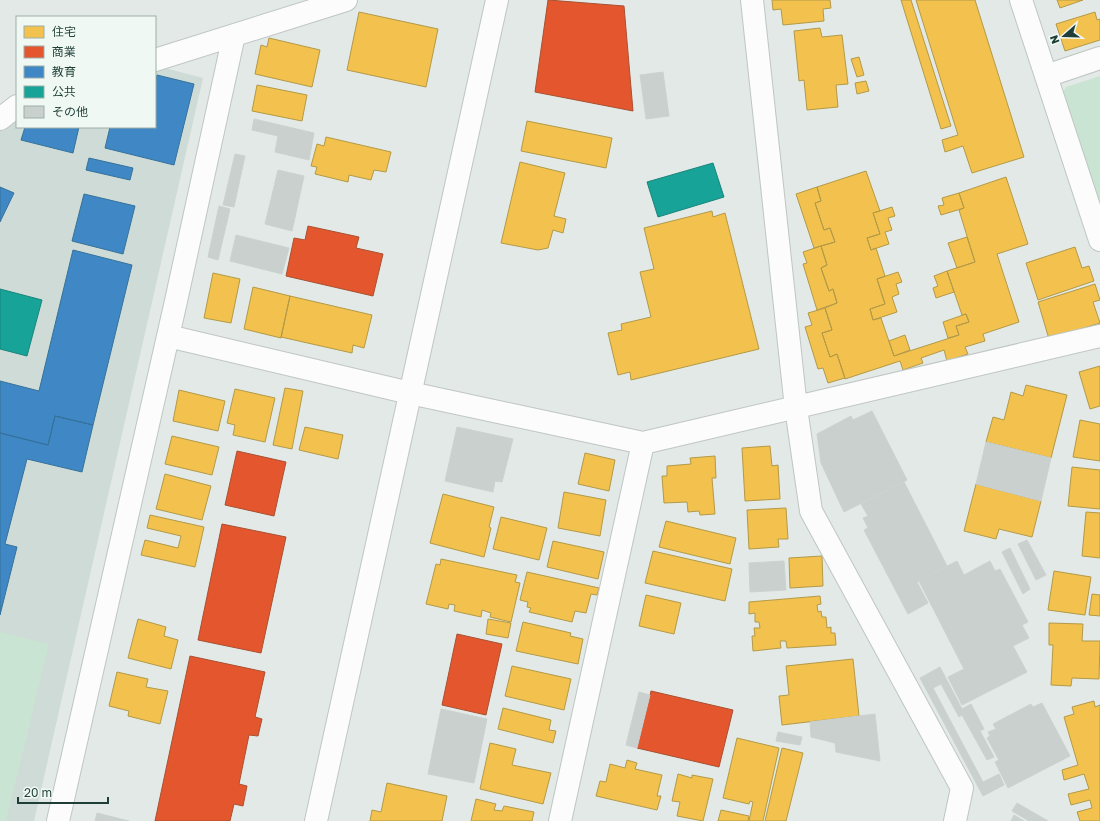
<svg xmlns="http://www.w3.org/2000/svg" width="1100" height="821" font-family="'Golos Text','Noto Sans JP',sans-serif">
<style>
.built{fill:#cfdbd6}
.green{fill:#cae4d3}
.homes{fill:#f2c14e;stroke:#b39a47}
.shops{fill:#e4572e;stroke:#a95031}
.schools{fill:#3f88c5;stroke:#35729a}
.public{fill:#17a398;stroke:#19857b}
.building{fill:#c9d0cd;stroke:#cbd2cf}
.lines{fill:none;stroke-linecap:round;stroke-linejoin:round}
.minor-casing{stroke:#bfc6c3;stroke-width:24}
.tertiary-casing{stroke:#bfc6c3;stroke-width:24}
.minor{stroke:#fbfcfb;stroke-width:22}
.tertiary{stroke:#fbfcfb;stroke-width:22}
</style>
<rect width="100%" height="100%" fill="#e2e9e6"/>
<path class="built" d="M 161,67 L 203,78 L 34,821 L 0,821 L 0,122 L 17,111 L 17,127 L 155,127 L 155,68 Z"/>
<path class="green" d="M 1100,76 L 1100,209 L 1060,97 L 1066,87 Z
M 0,632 L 49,644 L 6,821 L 0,821 Z"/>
<path class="homes" d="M 772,0 L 830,0 L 831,8 L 823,9 L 824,21 L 783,25 L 781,9 L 773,10 Z
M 901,0 L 911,0 L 951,126 L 941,129 Z
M 916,0 L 975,0 L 1024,157 L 972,173 L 963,146 L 945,152 L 942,140 L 958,135 Z
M 1057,0 L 1083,0 L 1060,8 Z
M 359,12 L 438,29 L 426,87 L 347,70 Z
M 1095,12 L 1097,20 L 1100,19 L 1100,40 L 1065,51 L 1056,24 Z
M 820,28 L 822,37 L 842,35 L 848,84 L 836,85 L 838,107 L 807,110 L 804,80 L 799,81 L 794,31 Z
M 269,38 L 320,50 L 312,87 L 255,74 L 261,45 L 267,47 Z
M 859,57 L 864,75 L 857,77 L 851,59 Z
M 866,81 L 869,91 L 857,94 L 855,83 Z
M 257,85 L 307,95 L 302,121 L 252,111 Z
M 527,121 L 612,138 L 606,168 L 521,151 Z
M 326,137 L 391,152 L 386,172 L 374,170 L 371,180 L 349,175 L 348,182 L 315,174 L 317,167 L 311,166 L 317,144 L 324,146 Z
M 520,162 L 565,173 L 554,216 L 566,219 L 563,233 L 553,230 L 548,248 L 538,250 L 501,243 Z
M 866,171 L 880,211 L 873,213 L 880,234 L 867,238 L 871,250 L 876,248 L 885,276 L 877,279 L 885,304 L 870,309 L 873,320 L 881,318 L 894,356 L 959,335 L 956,326 L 969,322 L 966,314 L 962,315 L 947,271 L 975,262 L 959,210 L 964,208 L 959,193 L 1006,177 L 1028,244 L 997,254 L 1019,322 L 983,334 L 985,341 L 965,347 L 968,354 L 947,361 L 944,350 L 921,358 L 923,363 L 903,370 L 900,361 L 845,379 L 837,354 L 830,357 L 822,333 L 832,330 L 825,308 L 837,303 L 833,289 L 829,291 L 821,268 L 827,265 L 821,246 L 835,242 L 830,228 L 824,230 L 815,203 L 821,201 L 817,187 Z
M 817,187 L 821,201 L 815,203 L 824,230 L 830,228 L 835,242 L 814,248 L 796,194 Z
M 959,193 L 964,208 L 941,215 L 938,206 L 944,205 L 942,198 Z
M 892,207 L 895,216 L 888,218 L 892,230 L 885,232 L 889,244 L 871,250 L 867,238 L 880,234 L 873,213 Z
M 712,211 L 713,217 L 725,213 L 759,349 L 631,380 L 630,372 L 618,375 L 608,333 L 622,330 L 621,324 L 651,317 L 640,272 L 654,269 L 644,228 Z
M 967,237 L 975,262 L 957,268 L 948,243 Z
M 821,246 L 827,265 L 821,268 L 829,291 L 833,289 L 837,303 L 817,310 L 803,264 L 807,263 L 803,252 Z
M 1075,247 L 1082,268 L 1089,266 L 1094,281 L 1038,300 L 1026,263 Z
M 947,271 L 954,292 L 936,298 L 933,288 L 938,286 L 934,276 Z
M 898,272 L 902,282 L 896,284 L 899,294 L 892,297 L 897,312 L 873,320 L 870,309 L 885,304 L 877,279 Z
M 213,273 L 240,279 L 231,323 L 204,318 Z
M 1095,284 L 1100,300 L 1093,302 L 1100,323 L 1049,339 L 1038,302 Z
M 253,287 L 290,296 L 281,338 L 244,329 Z
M 290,296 L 372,315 L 364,348 L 353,345 L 352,353 L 281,337 Z
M 825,308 L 832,330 L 822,333 L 830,357 L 837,354 L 845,378 L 828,383 L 823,368 L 818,369 L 805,327 L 812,325 L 808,313 Z
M 966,314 L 969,322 L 956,326 L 959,335 L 948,338 L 943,322 Z
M 905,335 L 910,350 L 894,356 L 889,341 Z
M 1100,366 L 1100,406 L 1090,409 L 1079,372 Z
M 1026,385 L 1067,395 L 1051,458 L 986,442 L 993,417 L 1004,420 L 1011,392 L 1023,396 Z
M 285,388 L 303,391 L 292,449 L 273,445 Z
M 235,389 L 275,398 L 265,442 L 233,435 L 235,425 L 227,423 Z
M 179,390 L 225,401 L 218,431 L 173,421 Z
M 1080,420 L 1100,424 L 1100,461 L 1073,457 Z
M 305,427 L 343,435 L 338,459 L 299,450 Z
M 172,436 L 219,447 L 212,475 L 165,464 Z
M 770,446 L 772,466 L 778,465 L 780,499 L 745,501 L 742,448 Z
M 585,453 L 615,460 L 609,491 L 578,484 Z
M 715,456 L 716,478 L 712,478 L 715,514 L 700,515 L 699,511 L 688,512 L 687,502 L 664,503 L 662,476 L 667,476 L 667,466 L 691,464 L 690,458 Z
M 1072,467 L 1100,470 L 1100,509 L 1068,506 Z
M 165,474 L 211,486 L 202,520 L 156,509 Z
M 976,484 L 1041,501 L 1032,537 L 999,529 L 996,539 L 964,531 Z
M 564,492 L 606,500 L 600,536 L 558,528 Z
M 443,494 L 494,507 L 489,527 L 491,528 L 484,557 L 430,543 Z
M 786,508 L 788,539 L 778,539 L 779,547 L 749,549 L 747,510 Z
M 1086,512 L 1100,513 L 1100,558 L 1082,556 Z
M 150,515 L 204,527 L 195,567 L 141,555 L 145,540 L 178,548 L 181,536 L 147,528 Z
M 501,517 L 547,528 L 539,560 L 493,549 Z
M 666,521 L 736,538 L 730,564 L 659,547 Z
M 553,541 L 604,552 L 598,579 L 547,567 Z
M 653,551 L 732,569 L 725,601 L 645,583 Z
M 822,556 L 823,586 L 790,588 L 789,558 Z
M 441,559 L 517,575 L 515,582 L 520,583 L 511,622 L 490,617 L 491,613 L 482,610 L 481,617 L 454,611 L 455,605 L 449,604 L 448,609 L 426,604 L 436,564 L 440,565 Z
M 1054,571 L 1091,577 L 1085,615 L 1048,610 Z
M 527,572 L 599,588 L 597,595 L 591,594 L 586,613 L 575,611 L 572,622 L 529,612 L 531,608 L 527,607 L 528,602 L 520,600 Z
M 1092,594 L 1100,595 L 1100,616 L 1089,615 Z
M 646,595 L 681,603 L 674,634 L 639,626 Z
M 820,596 L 821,604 L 817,605 L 818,612 L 821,611 L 822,617 L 826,617 L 827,628 L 831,627 L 831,633 L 835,633 L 836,645 L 787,648 L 786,641 L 780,641 L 781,648 L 753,651 L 752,636 L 755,636 L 754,628 L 760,628 L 759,622 L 755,622 L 755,613 L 749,614 L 749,602 Z
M 138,619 L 166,627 L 164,636 L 178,640 L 171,669 L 128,658 Z
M 488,619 L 511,623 L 508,638 L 486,634 Z
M 523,622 L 571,633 L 570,636 L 583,639 L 578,664 L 516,651 Z
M 1049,623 L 1083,624 L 1082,641 L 1100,641 L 1099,679 L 1072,678 L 1071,686 L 1051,685 L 1053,645 L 1049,645 Z
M 853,659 L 859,716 L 782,725 L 779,696 L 789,695 L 786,666 Z
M 512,666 L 571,679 L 564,710 L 505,696 Z
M 117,672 L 148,679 L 146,687 L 168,691 L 160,724 L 128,716 L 129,711 L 109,706 Z
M 1094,701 L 1095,707 L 1100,705 L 1100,821 L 1080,821 L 1077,812 L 1092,808 L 1090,800 L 1071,805 L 1068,794 L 1089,789 L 1084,774 L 1064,780 L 1062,770 L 1078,765 L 1064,717 L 1074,714 L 1072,707 Z
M 503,708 L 551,720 L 549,730 L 556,731 L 553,743 L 498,729 Z
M 737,738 L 779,748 L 763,821 L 749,821 L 753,802 L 750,801 L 749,804 L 723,798 Z
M 490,743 L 516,749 L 512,765 L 551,773 L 543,804 L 480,789 Z
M 782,748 L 803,753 L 786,821 L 765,821 Z
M 627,760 L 637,763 L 635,769 L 662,775 L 657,796 L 661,796 L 657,810 L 596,796 L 600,781 L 606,782 L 610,764 L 625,768 Z
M 678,774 L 692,778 L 692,775 L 713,779 L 703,821 L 677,816 L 680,802 L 672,801 Z
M 387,783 L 447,796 L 442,821 L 370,821 L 372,810 L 381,812 Z
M 476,799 L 496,804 L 494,810 L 502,811 L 504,806 L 534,812 L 532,821 L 471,821 Z
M 721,810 L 749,816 L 748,821 L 718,821 Z"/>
<path class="shops" d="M 548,0 L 624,6 L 633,111 L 535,92 Z
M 308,226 L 359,237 L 356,248 L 383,254 L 373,296 L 286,276 L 294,238 L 305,240 Z
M 237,451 L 286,462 L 274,516 L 225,505 Z
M 222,524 L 286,537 L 261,653 L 198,640 Z
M 457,634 L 502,644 L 486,715 L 442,705 Z
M 190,656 L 265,672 L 255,717 L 262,719 L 258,736 L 249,735 L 239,784 L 247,786 L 243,806 L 234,804 L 230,821 L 155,821 Z
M 651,691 L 733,710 L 719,767 L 637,748 Z"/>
<path class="schools" d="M 157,75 L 194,84 L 174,165 L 105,148 L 110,127 L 155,127 L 155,85 Z
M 25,127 L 79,127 L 73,153 L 21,140 Z
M 89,158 L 133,168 L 130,180 L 86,170 Z
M 0,187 L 14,193 L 0,222 Z
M 84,194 L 135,206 L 123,254 L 72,241 Z
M 73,250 L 132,265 L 93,425 L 55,416 L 48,445 L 0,433 L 0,381 L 39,391 Z
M 55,416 L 93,425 L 82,472 L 27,459 L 5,544 L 17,547 L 0,615 L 0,433 L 48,445 Z"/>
<path class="public" d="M 713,163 L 724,197 L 658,217 L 647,182 Z
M 0,289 L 42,300 L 27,356 L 0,349 Z"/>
<path class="building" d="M 663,72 L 669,116 L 646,119 L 640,75 Z
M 254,119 L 314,133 L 309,160 L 275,152 L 278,136 L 252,130 Z
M 235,154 L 245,156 L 234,207 L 223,205 Z
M 278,170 L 304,176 L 292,231 L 265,224 Z
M 219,206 L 230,209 L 218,260 L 208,257 Z
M 236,235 L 289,248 L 282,274 L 230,261 Z
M 872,411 L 907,480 L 844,512 L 821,463 L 817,434 L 851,416 L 853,420 Z
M 457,427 L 513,439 L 502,482 L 495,481 L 493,492 L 445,481 Z
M 986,442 L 1051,458 L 1041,501 L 976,484 Z
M 904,482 L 947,566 L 917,582 L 928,603 L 908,614 L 864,530 L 868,528 L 863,518 L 868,516 L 861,504 Z
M 1027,540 L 1046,575 L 1036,580 L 1018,544 Z
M 1010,548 L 1030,589 L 1023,594 L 1002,552 Z
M 784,561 L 786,590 L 750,592 L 749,563 Z
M 957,561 L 964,575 L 990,561 L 995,571 L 1000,569 L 1028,622 L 1022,625 L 1029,638 L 1013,646 L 1027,672 L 962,705 L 948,677 L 964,669 L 919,581 Z
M 940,667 L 962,709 L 971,704 L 984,729 L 980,731 L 994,757 L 987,760 L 962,715 L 959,717 L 941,684 L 933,688 L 983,782 L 999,774 L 1004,785 L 983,796 L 920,678 Z
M 639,692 L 650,695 L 637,748 L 626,745 Z
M 1042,703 L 1070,756 L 1008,788 L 995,762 L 999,760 L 987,738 L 990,736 L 988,732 L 996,729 L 993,724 L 1031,704 L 1033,707 Z
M 441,709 L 487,719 L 474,783 L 428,774 Z
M 875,714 L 880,761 L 836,752 L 835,743 L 811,737 L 810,722 Z
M 778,732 L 802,737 L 800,745 L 776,741 Z
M 1017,803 L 1048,821 L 1029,821 L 1012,811 Z
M 97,813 L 129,821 L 95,821 Z
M 1014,815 L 1024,821 L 1011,821 Z"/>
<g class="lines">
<g class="minor-casing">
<path id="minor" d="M 752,0 L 796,408 L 811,511 L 962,788 L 955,821
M 1021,0 L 1100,240
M 155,60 L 346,0
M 1046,76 L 1100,58
M 0,119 L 17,106
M 168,336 L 410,393 L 643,443 L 1100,336
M 58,821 L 176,301 L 234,35
M 560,821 L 643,443"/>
</g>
<g class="tertiary-casing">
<path id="tertiary" d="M 316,821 L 497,0"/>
</g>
<use href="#minor" class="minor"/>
<use href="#tertiary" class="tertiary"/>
</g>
<rect x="16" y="16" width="140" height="112" fill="#f0f8f4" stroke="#9caea8"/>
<rect x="24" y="26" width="20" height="12" fill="#f2c14e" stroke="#9caea8"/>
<text x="52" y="36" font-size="12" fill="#1f3e37">住宅</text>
<rect x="24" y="46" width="20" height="12" fill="#e4572e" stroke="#9caea8"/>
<text x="52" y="56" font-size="12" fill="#1f3e37">商業</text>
<rect x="24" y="66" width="20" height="12" fill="#3f88c5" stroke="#9caea8"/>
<text x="52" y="76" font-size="12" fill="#1f3e37">教育</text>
<rect x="24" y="86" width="20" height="12" fill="#17a398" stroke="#9caea8"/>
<text x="52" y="96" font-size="12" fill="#1f3e37">公共</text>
<rect x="24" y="106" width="20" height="12" fill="#c9d0cd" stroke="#9caea8"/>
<text x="52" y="116" font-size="12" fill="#1f3e37">その他</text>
<g transform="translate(1064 36) rotate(250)" stroke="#f0f8f4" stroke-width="3" paint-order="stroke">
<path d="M0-3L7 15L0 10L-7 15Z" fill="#1f3e37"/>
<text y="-6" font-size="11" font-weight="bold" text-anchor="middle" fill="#1f3e37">N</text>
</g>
<path d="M18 797v6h90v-6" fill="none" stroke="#1f3e37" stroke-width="2"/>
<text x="24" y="797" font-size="12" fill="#1f3e37" stroke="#f0f8f4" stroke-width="3" paint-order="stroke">20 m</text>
</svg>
